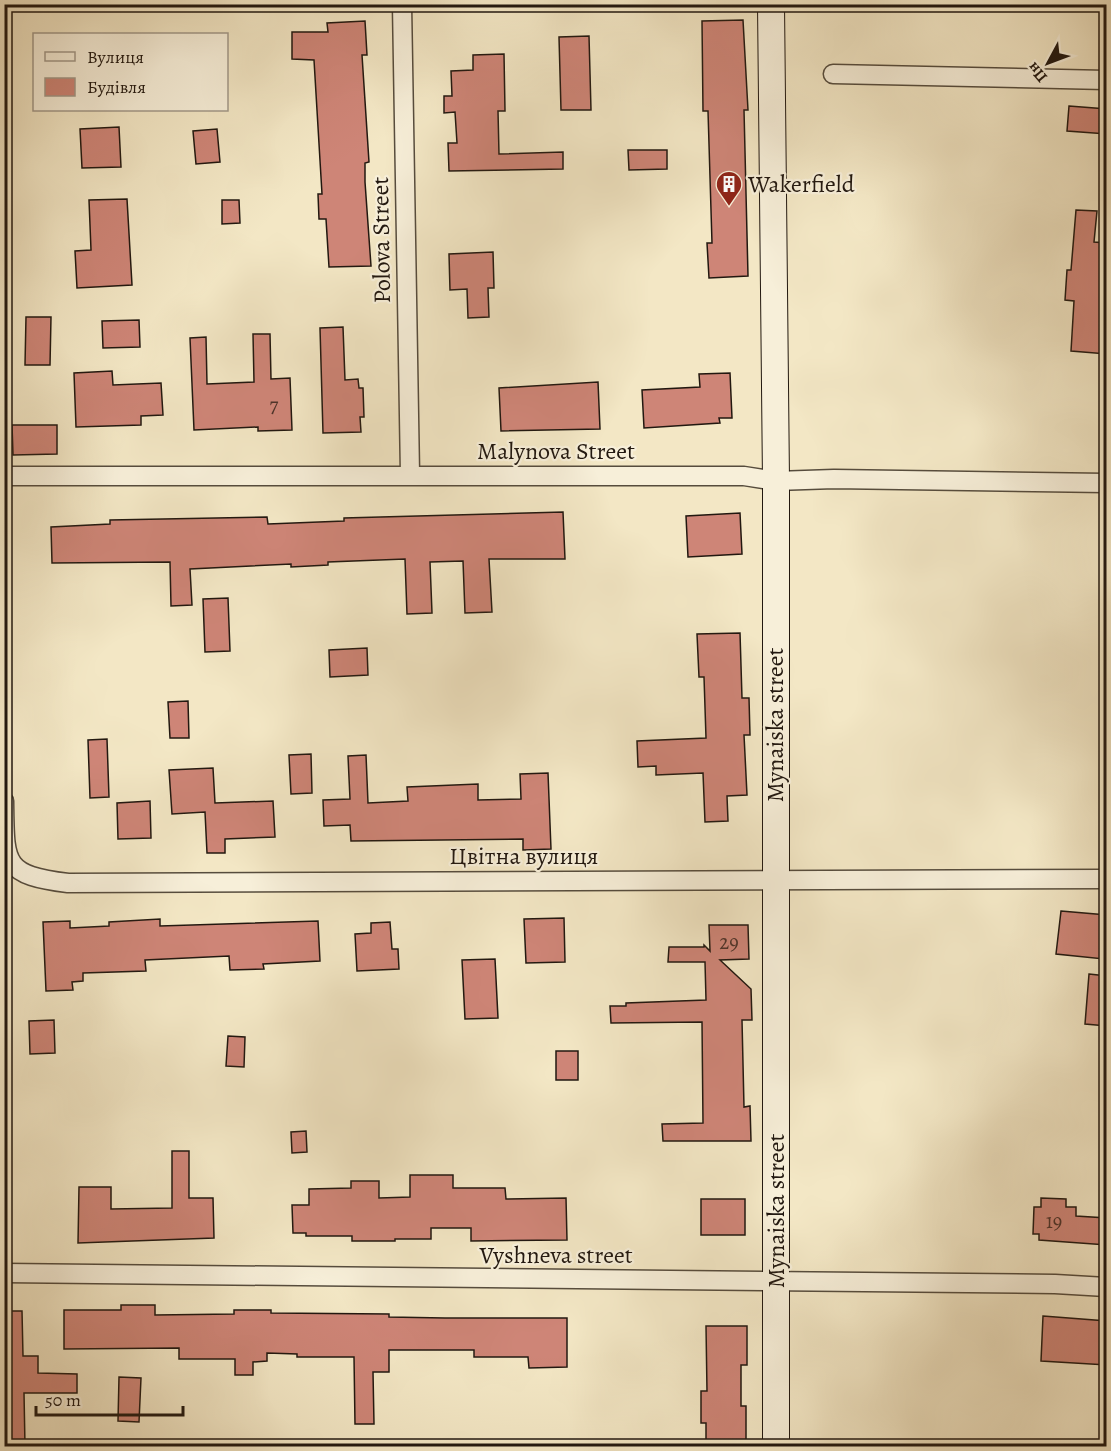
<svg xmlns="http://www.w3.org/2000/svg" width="1111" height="1451" font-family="Alegreya,serif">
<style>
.building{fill:#ce8577;stroke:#221810;stroke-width:1.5}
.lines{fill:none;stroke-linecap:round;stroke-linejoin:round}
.street-casing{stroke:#564c3d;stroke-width:21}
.secondary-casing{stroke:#221810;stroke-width:28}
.street{stroke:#f7efd9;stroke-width:18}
.secondary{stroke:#f7efd9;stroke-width:26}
.labels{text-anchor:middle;stroke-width:4.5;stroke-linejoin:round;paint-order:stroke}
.number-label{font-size:21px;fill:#4d332a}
.poi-label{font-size:24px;fill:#221810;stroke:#f7efd9;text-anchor:start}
.street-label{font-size:24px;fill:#221810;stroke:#f7efd9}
</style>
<rect width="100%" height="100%" fill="#f3e7c5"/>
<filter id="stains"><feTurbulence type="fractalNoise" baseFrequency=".00333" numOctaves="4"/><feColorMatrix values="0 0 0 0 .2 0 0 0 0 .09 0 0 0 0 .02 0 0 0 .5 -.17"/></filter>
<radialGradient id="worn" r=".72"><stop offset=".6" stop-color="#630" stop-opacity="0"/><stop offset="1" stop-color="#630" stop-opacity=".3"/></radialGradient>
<path class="building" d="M 743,20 L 748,110 L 744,110 L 748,276 L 709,278 L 707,243 L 712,243 L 708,111 L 703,111 L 702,21 Z
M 365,21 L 367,55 L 362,55 L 369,162 L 365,163 L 365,182 L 371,266 L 329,267 L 326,219 L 319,219 L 318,194 L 322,194 L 314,60 L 292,59 L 292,32 L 328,32 L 327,23 Z
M 589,36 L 591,110 L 561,110 L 559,37 Z
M 504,54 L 505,111 L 498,111 L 499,154 L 563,152 L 563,169 L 449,171 L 448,143 L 457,143 L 455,112 L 444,113 L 444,96 L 452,96 L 451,71 L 473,70 L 473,55 Z
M 1069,106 L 1107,109 L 1107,134 L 1067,131 Z
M 119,127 L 121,167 L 82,168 L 80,129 Z
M 217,129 L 220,162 L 196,164 L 193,131 Z
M 628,150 L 667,150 L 667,169 L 629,170 Z
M 127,199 L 132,285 L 77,288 L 75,251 L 91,250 L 89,200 Z
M 222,200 L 239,200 L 240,223 L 222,224 Z
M 1076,210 L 1097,211 L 1094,242 L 1107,243 L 1107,354 L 1071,351 L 1074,301 L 1065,300 L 1067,270 L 1071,270 Z
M 493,252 L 494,288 L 488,288 L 489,317 L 468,318 L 467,289 L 450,290 L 449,254 Z
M 26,317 L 51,317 L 50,365 L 25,365 Z
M 139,320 L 140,347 L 103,348 L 102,321 Z
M 343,327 L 345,380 L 358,379 L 359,388 L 363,388 L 364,417 L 360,417 L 361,432 L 323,433 L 320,328 Z
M 253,334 L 270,334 L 271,379 L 290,378 L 292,430 L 258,431 L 258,427 L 194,430 L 190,338 L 206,337 L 207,384 L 254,382 Z
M 112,371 L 113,385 L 161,383 L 163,415 L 141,416 L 141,425 L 76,427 L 74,373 Z
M 730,373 L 732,418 L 719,418 L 720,423 L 644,428 L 642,390 L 700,387 L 699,374 Z
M 598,382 L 600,429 L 501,431 L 499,388 Z
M 12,425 L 57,425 L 57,454 L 13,455 Z
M 563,512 L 565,559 L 489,559 L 492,612 L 465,613 L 463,561 L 430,562 L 432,613 L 407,614 L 405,559 L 328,562 L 328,565 L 291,567 L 291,564 L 190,569 L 192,605 L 171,606 L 170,562 L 52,563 L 51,527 L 110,524 L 110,520 L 267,517 L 268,524 L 344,521 L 344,518 Z
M 740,513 L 742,554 L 688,557 L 686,516 Z
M 228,598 L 230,651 L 205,652 L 203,599 Z
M 740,633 L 742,698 L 749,698 L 750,735 L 744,735 L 747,795 L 727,796 L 728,821 L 705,822 L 703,773 L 656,775 L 656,766 L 638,767 L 637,741 L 706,738 L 704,677 L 699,677 L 697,634 Z
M 367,648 L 368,675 L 330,677 L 329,650 Z
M 188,701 L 189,738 L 170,738 L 168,702 Z
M 107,739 L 109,797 L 90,798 L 88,740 Z
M 311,754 L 312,793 L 291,794 L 289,755 Z
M 366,755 L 368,803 L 408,801 L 407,787 L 478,784 L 478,800 L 521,799 L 520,774 L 548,773 L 551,849 L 523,850 L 523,839 L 351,841 L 350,825 L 324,826 L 323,800 L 350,799 L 348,756 Z
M 213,768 L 215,803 L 273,801 L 275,837 L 225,839 L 225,853 L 207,853 L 205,812 L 172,814 L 169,770 Z
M 150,801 L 151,838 L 118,839 L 117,803 Z
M 1061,911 L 1107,915 L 1104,959 L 1056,954 Z
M 564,918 L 565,962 L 526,963 L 524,919 Z
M 160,919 L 160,926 L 318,921 L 320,961 L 263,964 L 264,969 L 230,970 L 229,956 L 145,960 L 146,971 L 83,973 L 83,981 L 72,982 L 73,990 L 46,991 L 43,922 L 70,921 L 70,928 L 109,926 L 109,922 Z
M 390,922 L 392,949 L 398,949 L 399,969 L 357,971 L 355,934 L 371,933 L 371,923 Z
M 709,925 L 748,925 L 749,959 L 720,960 L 751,989 L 752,1020 L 742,1020 L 744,1107 L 750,1106 L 751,1141 L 663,1141 L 662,1124 L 703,1123 L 702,1022 L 611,1023 L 610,1006 L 626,1006 L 626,1003 L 706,1000 L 705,962 L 668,962 L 669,947 L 704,947 L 704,945 L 710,951 Z
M 495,959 L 498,1018 L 465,1019 L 462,960 Z
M 1089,974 L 1107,976 L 1107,1026 L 1085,1024 Z
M 54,1020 L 55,1053 L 30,1054 L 29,1021 Z
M 228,1036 L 245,1037 L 244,1067 L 226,1066 Z
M 556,1051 L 578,1051 L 578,1080 L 556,1080 Z
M 306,1131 L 307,1152 L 292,1153 L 291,1132 Z
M 172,1151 L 189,1151 L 189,1198 L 213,1198 L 214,1238 L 78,1243 L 79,1187 L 111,1187 L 111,1209 L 172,1208 Z
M 410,1175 L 453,1175 L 453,1188 L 505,1188 L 506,1199 L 566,1198 L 567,1240 L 471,1241 L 471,1228 L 431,1228 L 431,1239 L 395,1239 L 395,1241 L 352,1241 L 352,1236 L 306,1236 L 306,1233 L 293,1233 L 292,1205 L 309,1205 L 309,1189 L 351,1188 L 351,1181 L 379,1181 L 379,1198 L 410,1197 Z
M 1041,1198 L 1066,1199 L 1066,1207 L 1076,1207 L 1076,1216 L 1107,1218 L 1107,1245 L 1039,1240 L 1039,1234 L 1033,1234 L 1034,1207 L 1041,1207 Z
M 701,1199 L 745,1199 L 745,1235 L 701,1235 Z
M 121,1305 L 155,1305 L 155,1315 L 234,1314 L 234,1310 L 271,1310 L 271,1313 L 389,1314 L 389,1317 L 445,1318 L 567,1318 L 567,1367 L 529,1368 L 528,1357 L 474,1357 L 474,1350 L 389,1350 L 389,1372 L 373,1372 L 374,1424 L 355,1424 L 354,1357 L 297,1357 L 297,1354 L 267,1353 L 267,1361 L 253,1362 L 253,1375 L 235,1375 L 235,1359 L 179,1359 L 179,1348 L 64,1349 L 64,1310 L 121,1310 Z
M 4,1311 L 22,1311 L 23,1356 L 38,1356 L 38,1373 L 77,1374 L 77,1393 L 24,1393 L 25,1446 L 4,1446 Z
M 1043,1316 L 1107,1321 L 1107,1365 L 1041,1361 Z
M 706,1326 L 747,1326 L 747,1365 L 741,1365 L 741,1406 L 746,1406 L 746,1446 L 706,1446 L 706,1423 L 701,1423 L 701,1391 L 707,1391 Z
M 119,1377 L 141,1378 L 139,1422 L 118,1421 Z"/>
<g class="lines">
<g class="street-casing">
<path id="street" d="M 402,4 L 410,474
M 833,74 L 1106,80
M 4,476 L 744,476 L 776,481 L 834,479 L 1106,483
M 4,801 C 5,863 2,875 68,883 L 1106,879
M 4,1273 L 1055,1284 L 1106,1287"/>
</g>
<g class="secondary-casing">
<path id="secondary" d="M 771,4 L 776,481 L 776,1446"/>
</g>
<use href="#street" class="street"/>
<use href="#secondary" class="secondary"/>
</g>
<defs>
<g id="building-pin" transform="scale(1.35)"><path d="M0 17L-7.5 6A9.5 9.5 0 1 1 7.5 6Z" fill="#8f2418" stroke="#f7efd9"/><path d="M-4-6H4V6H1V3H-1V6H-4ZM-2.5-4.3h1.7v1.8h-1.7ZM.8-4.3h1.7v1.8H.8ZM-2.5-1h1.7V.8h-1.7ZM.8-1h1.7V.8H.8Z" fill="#fff"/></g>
</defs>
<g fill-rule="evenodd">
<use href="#building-pin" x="729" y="184"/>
</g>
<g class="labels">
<g class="number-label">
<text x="274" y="412">7</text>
<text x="729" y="949">29</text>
<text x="1054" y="1228">19</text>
</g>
<g class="poi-label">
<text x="748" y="192">Wakerfield</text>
</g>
<g class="street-label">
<text transform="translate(381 240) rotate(-91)" y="8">Polova Street</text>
<text x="556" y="459">Malynova Street</text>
<text transform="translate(775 725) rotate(-90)" y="8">Mynaiska street</text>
<text x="524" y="864">Цвітна вулиця</text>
<text transform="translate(776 1211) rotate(-90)" y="8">Mynaiska street</text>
<text x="556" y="1263">Vyshneva street</text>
</g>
</g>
<rect width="1111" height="1451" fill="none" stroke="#f3e7c5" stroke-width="24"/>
<rect x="6" y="6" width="1099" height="1439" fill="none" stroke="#221810" stroke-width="3"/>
<rect x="12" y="12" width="1087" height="1427" fill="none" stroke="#221810" stroke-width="1.5"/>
<rect x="33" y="33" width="195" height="78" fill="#f7efd9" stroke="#a29989" stroke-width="1.5"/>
<rect x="45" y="52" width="30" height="9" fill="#f7efd9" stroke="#a29989" stroke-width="1.5"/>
<text x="87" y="63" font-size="18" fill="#221810">Вулиця</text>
<rect x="45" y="78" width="30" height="18" fill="#ce8577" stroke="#a29989" stroke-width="1.5"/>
<text x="87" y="93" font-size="18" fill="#221810">Будівля</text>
<g transform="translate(1048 63) rotate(229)" stroke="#f7efd9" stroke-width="4.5" paint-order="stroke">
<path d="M0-4.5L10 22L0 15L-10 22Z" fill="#221810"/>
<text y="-9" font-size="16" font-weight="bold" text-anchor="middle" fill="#221810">Пн</text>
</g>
<path d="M36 1406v9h147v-9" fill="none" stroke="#221810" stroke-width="3"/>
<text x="45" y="1406" font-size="18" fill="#221810" stroke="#f7efd9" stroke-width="4.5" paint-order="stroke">50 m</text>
<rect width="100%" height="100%" filter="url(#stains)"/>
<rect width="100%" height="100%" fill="url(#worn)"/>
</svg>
